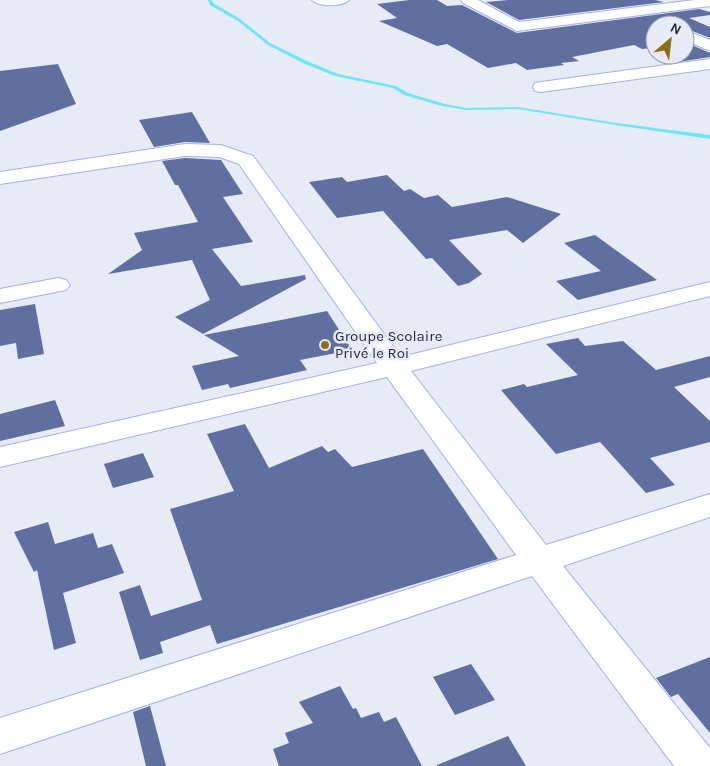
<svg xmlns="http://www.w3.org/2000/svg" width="710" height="766" font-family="Karla,sans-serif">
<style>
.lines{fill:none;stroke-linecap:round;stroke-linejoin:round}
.stream{fill:#6ee6f9;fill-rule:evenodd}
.building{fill:#5f70a0}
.minor-casing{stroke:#a0b2e6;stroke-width:2}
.minor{fill:#fff;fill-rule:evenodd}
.poi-dot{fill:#8c6f12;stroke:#e6ebf6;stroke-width:2}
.labels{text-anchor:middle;stroke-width:5;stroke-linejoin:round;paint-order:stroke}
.poi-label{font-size:15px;fill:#262d41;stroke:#e6ebf6;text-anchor:start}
</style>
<rect width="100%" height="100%" fill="#e6ebf6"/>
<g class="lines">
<path class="stream" d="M 208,0 L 212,0 L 213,3 L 240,19 L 270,43 L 309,62 L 338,74 L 396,86 L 408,93 L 445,104 L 466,108 L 518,107 L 616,123 L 710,135 L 710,139 L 616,125 L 518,109 L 466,110 L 442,106 L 404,95 L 393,88 L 335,76 L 305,64 L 268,45 L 238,21 L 210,5 Z"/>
</g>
<path class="building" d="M 409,0 L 437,0 L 447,6 L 462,5 L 517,33 L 699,9 L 710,12 L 710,15 L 689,18 L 710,27 L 710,38 L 685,28 L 685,25 L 655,25 L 655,50 L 652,48 L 642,49 L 634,45 L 572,57 L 579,61 L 561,63 L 564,65 L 527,70 L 516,63 L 488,68 L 447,44 L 437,46 L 379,21 L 397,18 L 377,4 Z
M 508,0 L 655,0 L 664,2 L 519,20 L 486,2 Z
M 685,42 L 710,53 L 710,57 L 678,62 L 665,55 L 685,55 Z
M 58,64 L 76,104 L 0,131 L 0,71 Z
M 192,112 L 210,143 L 185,142 L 154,147 L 139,120 Z
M 185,158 L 221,160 L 243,194 L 223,197 L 253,242 L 212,249 L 241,286 L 305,275 L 306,279 L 203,334 L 175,317 L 210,300 L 192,260 L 108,274 L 142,250 L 134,233 L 198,222 L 178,185 L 175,185 L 162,161 Z
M 387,175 L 404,191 L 410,189 L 424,198 L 438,195 L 452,207 L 507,197 L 561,214 L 523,243 L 507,230 L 449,240 L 482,274 L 469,283 L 458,286 L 432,258 L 426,259 L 383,211 L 337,218 L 309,182 L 342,177 L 347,182 Z
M 595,235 L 657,280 L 578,300 L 556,281 L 601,271 L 564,243 Z
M 35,304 L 44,354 L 18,359 L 16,343 L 0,346 L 0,310 Z
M 327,311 L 352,350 L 300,360 L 307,370 L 230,388 L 228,384 L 202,390 L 192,366 L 239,356 L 204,335 Z
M 578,338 L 585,346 L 623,341 L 656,370 L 710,356 L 710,377 L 674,387 L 710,421 L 710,442 L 650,458 L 675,485 L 646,493 L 600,442 L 556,454 L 501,390 L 524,384 L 527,387 L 578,375 L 546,344 Z
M 55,400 L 65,426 L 0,441 L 0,414 Z
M 245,424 L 269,468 L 322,446 L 328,452 L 335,449 L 352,467 L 423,449 L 498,559 L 217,644 L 210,625 L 160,642 L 163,653 L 140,660 L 119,592 L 140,585 L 151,616 L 202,600 L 170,509 L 234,491 L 207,434 Z
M 143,453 L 154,477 L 113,488 L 104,464 Z
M 48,522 L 55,544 L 93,533 L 98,548 L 112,544 L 124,573 L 63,593 L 76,643 L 54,650 L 37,570 L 34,572 L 14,532 Z
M 710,657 L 710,733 L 678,694 L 671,697 L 656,678 Z
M 471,664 L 495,700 L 455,715 L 433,677 Z
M 340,686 L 353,709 L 356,708 L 361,718 L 379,712 L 384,722 L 396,717 L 422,766 L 279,766 L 273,749 L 289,743 L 285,733 L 313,723 L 299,702 Z
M 150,706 L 166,766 L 146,766 L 133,712 Z
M 508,736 L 526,766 L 437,766 L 437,765 Z"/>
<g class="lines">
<g class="minor-casing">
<path id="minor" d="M 312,0 L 349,0 C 342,7 319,7 312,0 Z
M 461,0 L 478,0 L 519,22 L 694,0 L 710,0 L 710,6 L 517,31 L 463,3 Z
M 685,30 L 710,40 L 710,51 L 685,40 Z
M 710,59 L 710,69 L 541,92 L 535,91 L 533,87 L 535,83 L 541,82 Z
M 185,144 L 221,145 L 253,156 L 401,357 L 710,282 L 710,296 L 411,371 L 546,545 L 710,494 L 710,517 L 563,566 L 710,748 L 710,766 L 674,766 L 532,576 L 0,754 L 0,718 L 516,555 L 387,377 L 0,467 L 0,447 L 377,363 L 239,164 L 219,157 L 185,156 L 0,184 L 0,172 Z
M 58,278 L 66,280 L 70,285 L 66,290 L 0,303 L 0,289 Z"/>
</g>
<use href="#minor" class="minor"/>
</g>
<circle class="poi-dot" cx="325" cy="345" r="5"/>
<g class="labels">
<g class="poi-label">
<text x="335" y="341">Groupe Scolaire<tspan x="335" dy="17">Privé le Roi</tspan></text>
</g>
</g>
<g transform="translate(670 40) rotate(28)"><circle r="24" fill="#e6ebf6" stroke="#999fae"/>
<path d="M0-4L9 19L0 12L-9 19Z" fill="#8c6f12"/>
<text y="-8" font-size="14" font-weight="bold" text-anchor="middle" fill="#262d41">N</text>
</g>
</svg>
